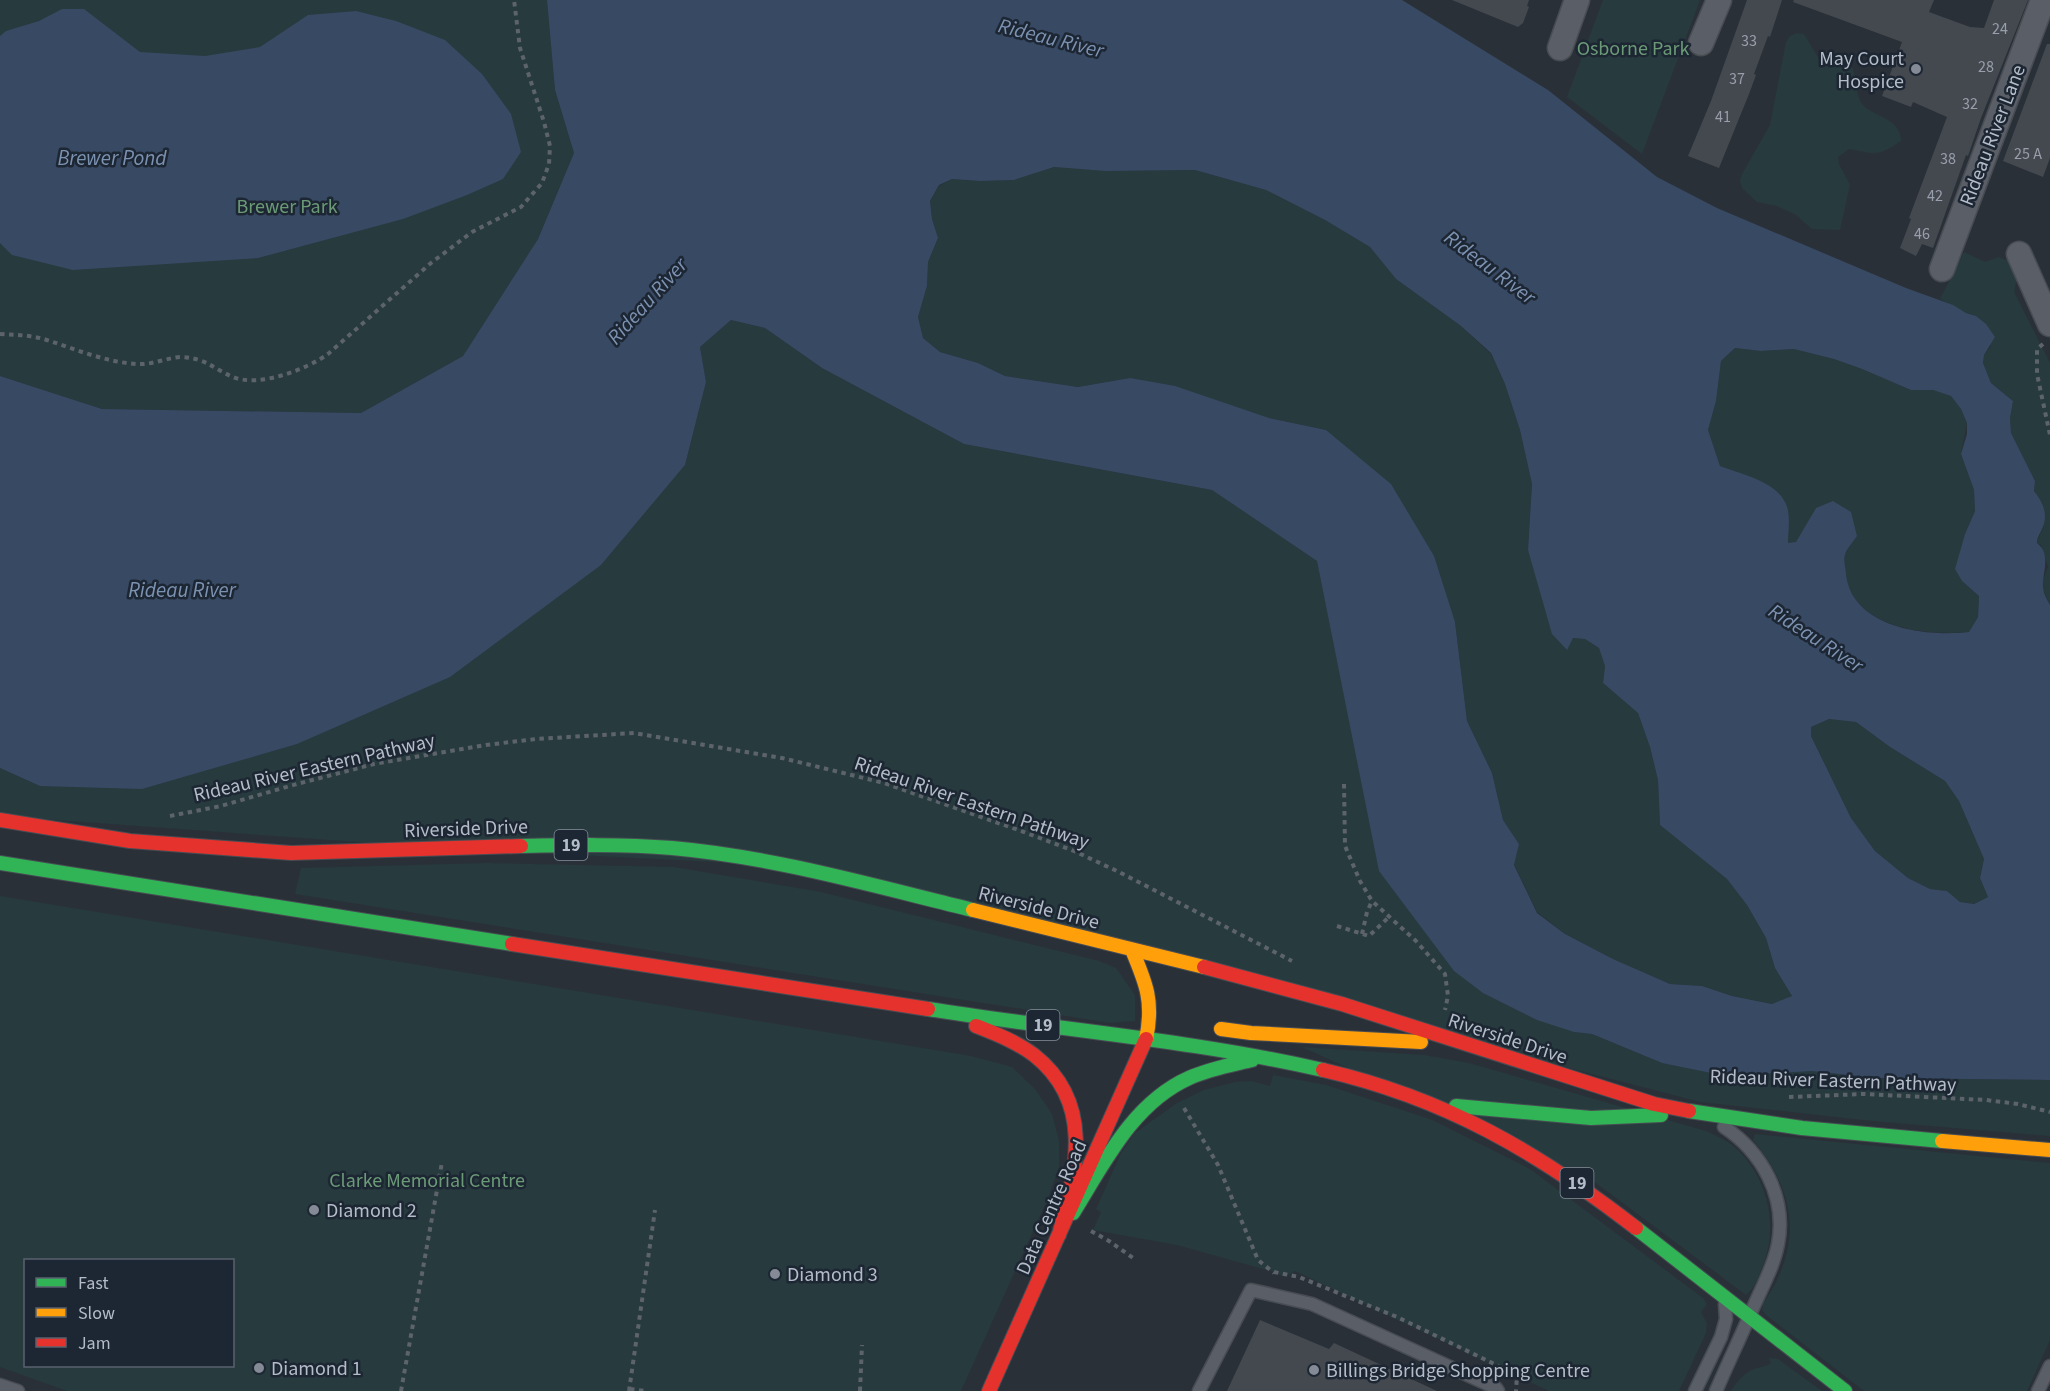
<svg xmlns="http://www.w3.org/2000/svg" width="2050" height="1391" font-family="'Source Sans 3',sans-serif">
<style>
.green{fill:#273a3e;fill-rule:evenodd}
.water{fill:#384963;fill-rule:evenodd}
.building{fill:#444950}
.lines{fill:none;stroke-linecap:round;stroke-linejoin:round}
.lane-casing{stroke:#484c53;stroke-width:15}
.street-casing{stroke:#484c53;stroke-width:27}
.fast-casing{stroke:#484c53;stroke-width:16}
.slow-casing{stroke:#484c53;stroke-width:16}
.jam-casing{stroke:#484c53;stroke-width:16}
.path{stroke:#5d636a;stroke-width:4;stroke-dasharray:4.5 4.5;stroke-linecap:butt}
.lane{stroke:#5a5e66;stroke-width:12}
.street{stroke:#5a5e66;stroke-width:24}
.fast{stroke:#30b455;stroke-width:14}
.slow{stroke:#ff9f0a;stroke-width:14}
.jam{stroke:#e5322d;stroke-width:14}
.poi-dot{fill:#848b96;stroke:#1d2633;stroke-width:2}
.labels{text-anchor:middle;stroke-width:5;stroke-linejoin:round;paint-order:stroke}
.number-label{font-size:16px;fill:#989fab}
.shield{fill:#1d2633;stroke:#878f9c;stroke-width:1.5}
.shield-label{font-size:18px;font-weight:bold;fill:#b4bcc9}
.park-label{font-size:20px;fill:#6b9a76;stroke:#1d2633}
.poi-label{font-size:20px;fill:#b4bcc9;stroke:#1d2633;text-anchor:start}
.street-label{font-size:20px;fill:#b4bcc9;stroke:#1d2633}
.water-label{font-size:21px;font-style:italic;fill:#7c92b1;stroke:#1d2633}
</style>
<rect width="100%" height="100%" fill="#2a3038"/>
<path class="green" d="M 0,0 L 547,0 L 555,90 L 574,153 L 538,239 L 463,356 L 361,413 L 102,409 L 0,376 Z
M 1603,0 L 1700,0 L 1642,154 L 1567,97 Z
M 1797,33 L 1804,34 L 1819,59 L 1825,63 L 1837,56 C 1864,64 1850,94 1865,107 C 1879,118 1901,120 1901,141 C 1877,157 1877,154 1849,149 L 1838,157 L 1839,164 L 1850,185 L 1840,230 L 1812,229 L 1796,215 L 1777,206 L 1757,202 L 1742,188 L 1740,181 L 1742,174 L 1770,125 L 1786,42 L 1790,36 Z
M 1054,167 L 1105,171 L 1195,170 L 1266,190 L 1325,220 L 1370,247 L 1396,279 L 1461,326 L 1491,354 L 1505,384 L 1520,430 L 1532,484 L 1528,550 L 1566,650 L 1573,638 L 1585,639 L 1599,648 L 1605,666 L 1603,683 L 1638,713 L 1650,747 L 1658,780 L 1660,825 L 1727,879 L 1747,905 L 1766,938 L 1775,968 L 1792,996 L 1773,1004 L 1732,996 L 1702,986 L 1670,984 L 1613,959 L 1565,934 L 1537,912 L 1514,864 L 1519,844 L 1503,820 L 1492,773 L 1467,721 L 1455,622 L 1326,430 L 1269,418 L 1130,378 L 1078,387 L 1005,376 L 978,363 L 940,352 L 923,338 L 918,317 L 927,286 L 928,262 L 938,238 L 932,219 L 930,201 L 939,186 L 952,179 L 980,181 L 1014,180 Z
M 1964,252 L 1985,262 L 1999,257 L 2013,263 L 2018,272 L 2014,292 L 2050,363 L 2050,605 L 2043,590 L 2043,580 L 2048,567 L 2041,545 L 2037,543 C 2038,536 2043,531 2044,524 C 2045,512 2041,500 2034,491 L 2035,481 L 2011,433 L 2010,418 L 2013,401 L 1991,383 L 1983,363 L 1984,355 L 1991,346 L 1976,316 L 1966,313 L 1940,299 Z
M 731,320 L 765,328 L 822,368 L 964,444 L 1212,490 L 1317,561 L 1352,733 L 1574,1032 L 1592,1034 L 1662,1063 L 1811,1071 L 1876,1078 L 2050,1080 L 2050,1136 L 1872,1121 L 1700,1102 L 794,866 L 441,848 L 0,816 L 0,768 L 40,786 L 601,565 L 685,465 L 706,382 L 700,347 Z
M 1735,348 L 1761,351 L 1794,349 L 1834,359 L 1862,369 L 1911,390 L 1933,390 L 1951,396 L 1961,409 L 1967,423 L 1961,454 L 1974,490 L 1975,511 L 1965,534 L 1962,581 L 1979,596 L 1978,617 L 1969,632 C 1926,636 1852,628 1846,574 C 1846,569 1843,560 1845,555 C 1846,549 1854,541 1857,536 L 1816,508 L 1796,543 L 1788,543 L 1788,518 L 1753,478 L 1720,466 L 1708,430 L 1716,401 L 1721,361 Z
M 1829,719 L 1856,722 L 1890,747 L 1945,781 L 1959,801 L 1984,859 L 1980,878 L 1988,897 L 1974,904 L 1960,902 L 1947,891 L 1930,889 L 1908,878 L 1875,851 L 1851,818 L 1811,736 L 1811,727 Z
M 487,863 L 674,867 L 821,892 L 1099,961 L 1116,968 L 1135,995 L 1135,1021 L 1110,1023 L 295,894 L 301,868 Z
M 0,896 L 971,1056 L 1012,1067 L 1035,1089 L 1052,1114 L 1059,1141 L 1059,1168 L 1048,1198 L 961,1391 L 67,1391 L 0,1367 ZM 26,1260 L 232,1260 L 232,1366 L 26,1366 Z
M 1302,1047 L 1424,1055 L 1469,1063 L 1706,1131 C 1714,1135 1724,1139 1731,1144 C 1766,1172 1779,1222 1764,1263 C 1759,1275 1756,1287 1746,1295 L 1588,1177 Z
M 1273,1075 L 1326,1085 L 1430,1119 L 1530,1169 L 1703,1298 L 1707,1304 L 1701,1312 L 1707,1323 L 1706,1333 L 1679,1391 L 1549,1391 L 1295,1271 L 1285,1277 L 1274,1272 L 1177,1245 L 1093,1230 L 1101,1212 L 1096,1209 L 1121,1153 L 1135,1133 L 1177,1103 L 1204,1090 L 1235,1082 L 1252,1081 L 1270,1086 Z
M 1755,1134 L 2050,1163 L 2050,1340 L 2027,1391 L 1864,1391 L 1766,1315 L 1762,1310 L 1763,1304 C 1769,1294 1777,1283 1781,1271 C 1801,1222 1785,1178 1753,1140 Z
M 1769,1358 L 1778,1359 L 1822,1391 L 1731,1391 C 1738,1381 1745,1371 1757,1368 C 1763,1366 1766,1367 1771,1363 Z"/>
<path class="water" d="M 547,0 L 1402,0 L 1548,90 L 1657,177 L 1717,208 L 1906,288 L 1953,305 L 1966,313 L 1976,316 L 1986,324 L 1995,337 L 1984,355 L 1983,363 L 1991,383 L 2013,401 L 2010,418 L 2011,433 L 2035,481 L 2034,491 C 2043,502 2049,515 2042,529 C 2040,534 2037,537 2037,543 C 2050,553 2044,568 2043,582 C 2042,591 2046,598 2050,605 L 2050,1080 L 1876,1078 L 1811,1071 L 1726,1076 L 1662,1063 L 1592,1034 L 1574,1032 L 1537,1020 L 1483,993 L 1454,971 L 1379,871 L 1317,561 L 1212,490 L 964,444 L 822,368 L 765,328 L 731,320 L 700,347 L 706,382 L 685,465 L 601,565 L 450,677 L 297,744 L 142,789 L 40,786 L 0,768 L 0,376 L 102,409 L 361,413 L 463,356 L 538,239 L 574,153 L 555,90 ZM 1054,167 L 1105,171 L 1195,170 L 1266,190 L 1325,220 L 1370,247 L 1396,279 L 1461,326 L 1491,353 L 1505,384 L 1520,430 L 1532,484 L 1528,550 L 1552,634 L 1567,650 L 1573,638 L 1585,639 L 1599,648 L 1605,666 L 1603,683 L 1638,713 L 1650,747 L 1658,780 L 1660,825 L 1727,879 L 1747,905 L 1766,938 L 1775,968 L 1792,996 L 1772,1004 L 1732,996 L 1702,986 L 1670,984 L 1613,959 L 1565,934 L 1537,913 L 1514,865 L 1519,844 L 1503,820 L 1492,773 L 1467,721 L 1455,622 L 1434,556 L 1391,484 L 1326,430 L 1269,418 L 1175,386 L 1130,378 L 1078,387 L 1005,376 L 978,363 L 940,352 L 923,338 L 918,317 L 927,286 L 928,262 L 938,238 L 932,219 L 930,201 L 939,185 L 952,179 L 980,181 L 1014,180 ZM 1735,348 L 1761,351 L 1794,349 L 1834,359 L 1862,369 L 1911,390 L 1933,390 L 1951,396 L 1961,409 L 1967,423 L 1967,434 L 1961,454 L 1974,490 L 1975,511 L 1965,534 L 1955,569 L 1962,581 L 1979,596 L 1978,617 L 1969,632 C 1926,637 1852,628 1846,574 C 1846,569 1843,560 1845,555 C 1846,549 1854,541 1857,536 L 1851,512 L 1833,501 L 1816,508 L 1796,542 L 1788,543 C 1788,531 1791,515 1786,504 C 1776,481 1741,474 1720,466 L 1708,430 L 1716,401 L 1721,361 ZM 1829,719 L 1856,722 L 1890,747 L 1945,781 L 1959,801 L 1984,859 L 1980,878 L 1988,897 L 1974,904 L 1960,902 L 1947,891 L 1930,889 L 1908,878 L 1875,851 L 1851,818 L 1811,736 L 1811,727 Z
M 62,9 L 84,9 L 140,52 L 205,56 L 260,47 L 308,15 L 356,11 L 396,21 L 445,40 L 482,74 L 511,114 L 521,152 L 503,179 L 467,195 L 403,219 L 258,258 L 73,270 L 12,255 L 0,243 L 0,36 L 6,31 L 39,21 Z"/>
<path class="building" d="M 1452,0 L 1529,0 L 1527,6 L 1529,7 L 1523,23 L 1518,27 Z
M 1747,0 L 1782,0 L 1770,37 L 1768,36 L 1754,74 L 1756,75 L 1749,94 L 1719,168 L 1688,156 L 1711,101 Z
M 1794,0 L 1934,0 L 1929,12 L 1970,27 L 1984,28 L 1994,0 L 2028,0 L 1981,118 L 1968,156 L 1966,155 L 1933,248 L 1922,244 L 1916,256 L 1900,248 L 1911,219 L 1909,218 L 1947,117 L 1913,102 L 1911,107 L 1882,96 L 1902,42 L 1793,2 Z
M 2047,44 L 2050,44 L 2050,158 L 2043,177 L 2003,161 Z
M 1260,1320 L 1329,1349 L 1334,1343 L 1437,1391 L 1227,1391 Z"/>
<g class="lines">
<g class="lane-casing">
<path id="lane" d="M 0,1385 L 18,1391
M 1199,1391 L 1251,1290 L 1312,1304 L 1496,1388 L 1498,1391
M 1695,1391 L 1721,1337 L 1726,1319 L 1725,1304
M 1716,1391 C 1728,1363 1741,1336 1753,1308 C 1762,1287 1774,1266 1778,1244 C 1787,1197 1762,1152 1724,1127
M 2038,1391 L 2050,1366"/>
</g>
<g class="street-casing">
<path id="street" d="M 1701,43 L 1719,0
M 1560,48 L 1577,0
M 2019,254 L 2050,324
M 1942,269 L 2043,0"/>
</g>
<g class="fast-casing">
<path id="fast" d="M 521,846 C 571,845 622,844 672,848 C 774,857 874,886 973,910
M 0,863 L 512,944
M 928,1009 C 1060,1030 1192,1040 1323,1070
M 1456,1106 L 1591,1118 L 1661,1115
M 1689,1111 L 1802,1128 L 1942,1141
M 1073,1213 C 1104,1163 1133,1103 1189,1078 C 1209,1069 1231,1065 1252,1060
M 1636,1228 L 1845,1391"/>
</g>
<g class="slow-casing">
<path id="slow" d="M 973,910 L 1204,967
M 1132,950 C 1146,983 1154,1002 1146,1039
M 1221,1029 L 1251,1033 L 1421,1042
M 1942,1141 L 2050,1150"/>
</g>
<g class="jam-casing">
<path id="jam" d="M 0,820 L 130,841 L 291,853 L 521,846
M 512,944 L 928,1009
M 1204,967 L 1342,1004 L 1654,1104 L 1689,1111
M 976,1026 C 996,1034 1017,1042 1034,1055 C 1095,1103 1076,1171 1059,1235
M 1323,1070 C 1445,1098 1538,1152 1636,1228
M 989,1391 L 1146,1039"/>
</g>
<path class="path" d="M 0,334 C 17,335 33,335 50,341 C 77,350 109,363 138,364 C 153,365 168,357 183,357 C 207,359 214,369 233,377 C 259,388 307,369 328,354 L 431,263 L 472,232 L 521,207 L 542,183 L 549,164 L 550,146 L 544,122 L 520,48 L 514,0
M 2043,344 L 2037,349 L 2037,374 L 2050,435
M 1344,784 L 1345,846 L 1360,881 L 1372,901 L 1416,941 L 1445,974 L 1448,996 L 1445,1010
M 170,816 L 221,806 L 297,784 L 374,764 L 486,745 L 536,739 L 634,733 L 782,758 L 884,783 L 1024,832 L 1074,851 L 1119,872 L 1292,961
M 1337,926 L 1369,936 L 1390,916
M 1362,934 L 1367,912 L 1372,901
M 1789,1097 L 1864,1094 L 1986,1100 L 2018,1104 L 2050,1112
M 1184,1108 L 1218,1165 L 1258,1260 L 1274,1273
M 1091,1231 L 1109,1241 L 1136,1260
M 1274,1272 L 1299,1277 L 1397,1317 L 1517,1375 L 1516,1391
M 630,1389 L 645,1391
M 401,1391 L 442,1162
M 629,1391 L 655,1210
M 860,1391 L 862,1345"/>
<use href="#lane" class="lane"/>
<use href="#street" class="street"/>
<use href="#fast" class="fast"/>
<use href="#slow" class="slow"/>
<use href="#jam" class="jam"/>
</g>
<g class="poi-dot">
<circle cx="1916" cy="69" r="6"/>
<circle cx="314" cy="1210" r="6"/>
<circle cx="775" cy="1274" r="6"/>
<circle cx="259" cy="1368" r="6"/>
<circle cx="1314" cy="1370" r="6"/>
</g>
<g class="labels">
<g class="number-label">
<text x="2000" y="34">24</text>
<text x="1749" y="46">33</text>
<text x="1986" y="72">28</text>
<text x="1737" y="84">37</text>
<text x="1970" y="109">32</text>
<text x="1723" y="122">41</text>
<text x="2028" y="159">25 A</text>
<text x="1948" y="164">38</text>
<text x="1935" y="201">42</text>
<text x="1922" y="239">46</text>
</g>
<g class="shield">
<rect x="554.5" y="830" width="33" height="30" rx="4.5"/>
<rect x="1026.5" y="1010" width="33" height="30" rx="4.5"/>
<rect x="1560.5" y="1168" width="33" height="30" rx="4.5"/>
</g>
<g class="shield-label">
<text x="571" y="851">19</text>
<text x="1043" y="1031">19</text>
<text x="1577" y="1189">19</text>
</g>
<g class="park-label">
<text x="1633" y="55">Osborne Park</text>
<text x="287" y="213">Brewer Park</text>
<text x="427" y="1187">Clarke Memorial Centre</text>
</g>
<g class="poi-label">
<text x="1904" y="65" text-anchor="end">May Court<tspan x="1904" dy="23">Hospice</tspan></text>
<text x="326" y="1217">Diamond 2</text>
<text x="787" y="1281">Diamond 3</text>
<text x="271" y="1375">Diamond 1</text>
<text x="1326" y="1377">Billings Bridge Shopping Centre</text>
</g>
<g class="street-label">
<text transform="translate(1992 135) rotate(-69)" y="7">Rideau River Lane</text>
<text transform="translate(314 767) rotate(-13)" y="7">Rideau River Eastern Pathway</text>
<text transform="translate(972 802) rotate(19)" y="7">Rideau River Eastern Pathway</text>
<text transform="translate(466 828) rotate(-2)" y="7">Riverside Drive</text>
<text transform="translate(1039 907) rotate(14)" y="7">Riverside Drive</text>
<text transform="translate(1508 1038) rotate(18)" y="7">Riverside Drive</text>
<text transform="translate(1833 1080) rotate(2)" y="7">Rideau River Eastern Pathway</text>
<text transform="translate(1051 1207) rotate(-66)" y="7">Data Centre Road</text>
</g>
<g class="water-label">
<text transform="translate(1051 38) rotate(14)" y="7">Rideau River</text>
<text x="112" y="165">Brewer Pond</text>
<text transform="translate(1490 267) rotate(37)" y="7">Rideau River</text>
<text transform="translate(647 301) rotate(-48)" y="7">Rideau River</text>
<text x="182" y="597">Rideau River</text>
<text transform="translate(1816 638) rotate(33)" y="7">Rideau River</text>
</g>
</g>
<rect x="24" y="1259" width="210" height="108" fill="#1d2633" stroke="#59626f" stroke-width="1.5"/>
<rect x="36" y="1278" width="30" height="9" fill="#30b455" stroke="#59626f" stroke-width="1.5"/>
<text x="78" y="1289" font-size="18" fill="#b4bcc9">Fast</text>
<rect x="36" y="1308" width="30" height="9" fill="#ff9f0a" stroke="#59626f" stroke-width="1.5"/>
<text x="78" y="1319" font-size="18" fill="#b4bcc9">Slow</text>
<rect x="36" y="1338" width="30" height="9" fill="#e5322d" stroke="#59626f" stroke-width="1.5"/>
<text x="78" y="1349" font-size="18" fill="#b4bcc9">Jam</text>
</svg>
